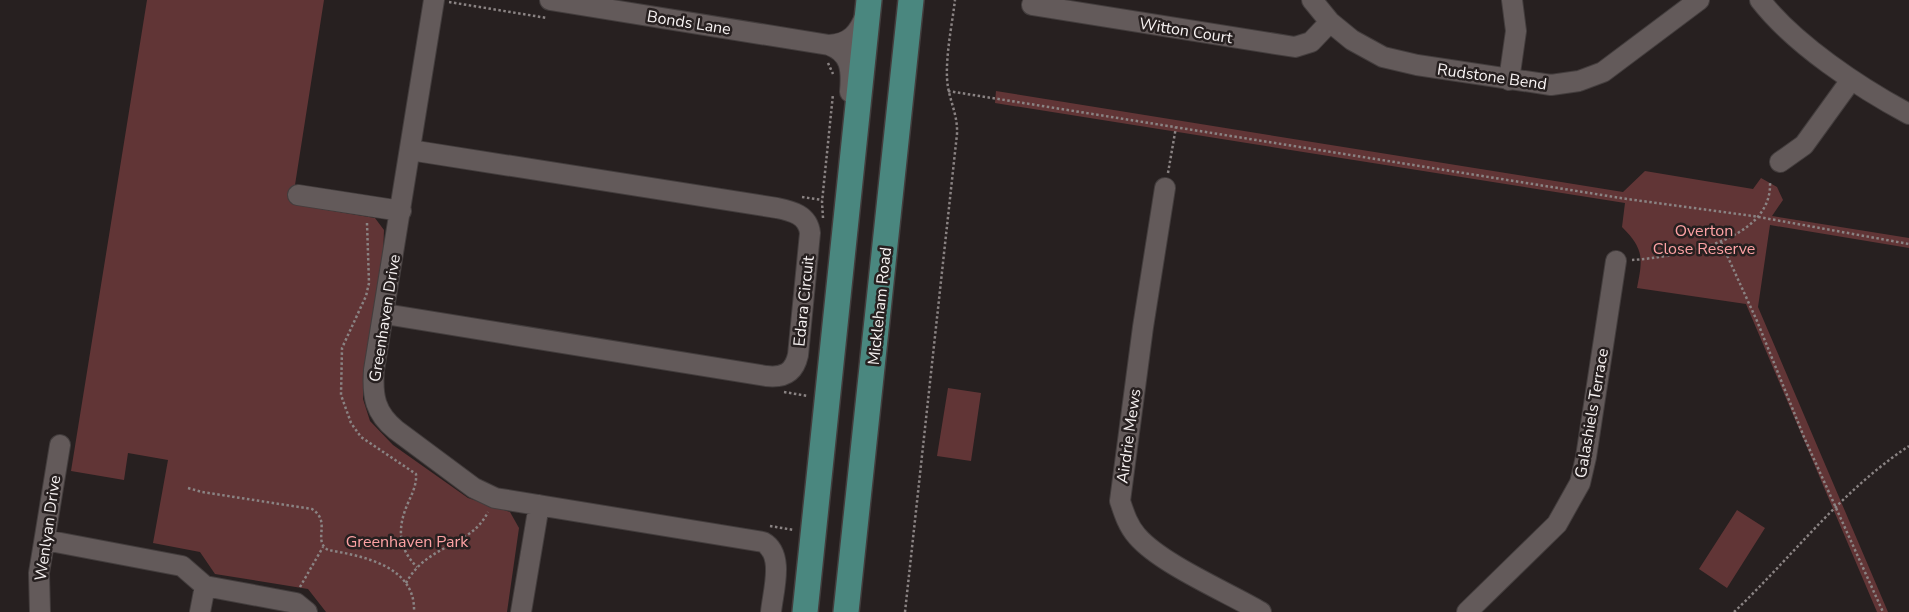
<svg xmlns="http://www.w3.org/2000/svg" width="1909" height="612" font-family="'Nunito Sans',sans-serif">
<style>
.green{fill:#613536}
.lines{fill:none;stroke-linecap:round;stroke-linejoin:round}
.minor-casing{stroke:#433d3d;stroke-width:22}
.major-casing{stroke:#433d3d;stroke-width:28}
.path{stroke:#8a8383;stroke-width:2.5;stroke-dasharray:2.5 2.5;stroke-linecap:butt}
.minor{stroke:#635a5a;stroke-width:20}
.major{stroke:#4a877f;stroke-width:25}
.labels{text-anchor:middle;stroke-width:5;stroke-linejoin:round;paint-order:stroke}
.street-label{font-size:16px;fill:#f7f2f2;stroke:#272020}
.park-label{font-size:16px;fill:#fda2a4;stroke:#272020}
</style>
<rect width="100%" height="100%" fill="#272020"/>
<path class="green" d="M 147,0 L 324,0 L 292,204 L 375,218 L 384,230 L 383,255 L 363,379 L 363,399 L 370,421 L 393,445 L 468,498 L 510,512 L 519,528 L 507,612 L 326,612 L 308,589 L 215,574 L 200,552 L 153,543 L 168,460 L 128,453 L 124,480 L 71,471 Z
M 996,91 L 1623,192 L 1645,171 L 1753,189 L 1761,178 L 1777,187 L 1783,200 L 1772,216 L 1909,238 L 1909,248 L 1770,225 L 1758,307 L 1888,612 L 1877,612 L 1746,304 L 1637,288 C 1643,258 1644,249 1622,227 L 1625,203 L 995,103 Z
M 948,388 L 981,393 L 971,461 L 937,456 Z
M 1737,510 L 1765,528 L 1727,588 L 1699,569 Z"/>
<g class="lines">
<g class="minor-casing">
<path id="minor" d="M 434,0 L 374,370 C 372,396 375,413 396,430 L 474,488 L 495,498 L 763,542 C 785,554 773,591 771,612
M 550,0 L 829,45 C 850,44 859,33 866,14
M 1312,0 L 1330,22 L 1352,40 L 1383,57 L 1417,65 L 1551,85 L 1579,81 L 1603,72 L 1699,0
M 1760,0 C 1794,44 1860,88 1909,114
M 1032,5 L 1295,47 L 1311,42 L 1330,22
M 829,45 C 851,53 852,70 850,92
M 1509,80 L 1516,31 L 1512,0
M 1780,162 L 1804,145 L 1851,80
M 1165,188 L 1143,327 L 1120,501 C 1124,513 1128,526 1137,536 C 1161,564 1227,592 1261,612
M 298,195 L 401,211
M 385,314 L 766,376 C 783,378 794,373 798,355 L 810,233 C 808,215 792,211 777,208 L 410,150
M 45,540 L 182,566 L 205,586 L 200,612
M 205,586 L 296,603 L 307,612
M 40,612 L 39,573 L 60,445
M 521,612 L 539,505
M 1467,612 L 1557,524 L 1580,483 L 1586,457 L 1616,261"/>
</g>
<g class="major-casing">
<path id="major" d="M 805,612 L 869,0
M 846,612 L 911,0"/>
</g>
<path class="path" d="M 449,2 L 547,18
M 828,63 L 833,74
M 948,91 L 1627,199 L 1753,216 L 1909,244
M 1168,173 L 1176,127
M 802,197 L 822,200
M 823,218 L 822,202 L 833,94
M 367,223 L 369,283 L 366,296 L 342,348 L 341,395 L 351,423 L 361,437 L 416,474 C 417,484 412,494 408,503 C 397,528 398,548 417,567
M 1721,242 L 1757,321 L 1804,437 L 1883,612
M 1632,260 C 1675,257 1772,242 1770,183
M 784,392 L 808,396
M 188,488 L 202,492 L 312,509 C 332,522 312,540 328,550 C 363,556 416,566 414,612
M 770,526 L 794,530
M 406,583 C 428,543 470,548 488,512
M 300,587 L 323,547
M 905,612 L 957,134 C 958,113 948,99 947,78 C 946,53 952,25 955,0
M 1734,612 C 1792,557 1842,490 1909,446"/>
<use href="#minor" class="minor"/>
<use href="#major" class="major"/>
</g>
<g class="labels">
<g class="street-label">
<text transform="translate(689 22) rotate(9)" y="6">Bonds Lane</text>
<text transform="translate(1186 30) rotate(9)" y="6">Witton Court</text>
<text transform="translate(1492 76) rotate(8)" y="6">Rudstone Bend</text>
<text transform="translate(803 301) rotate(-84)" y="6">Edara Circuit</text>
<text transform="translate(879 306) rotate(-84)" y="6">Mickleham Road</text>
<text transform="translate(384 318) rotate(-81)" y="6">Greenhaven Drive</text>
<text transform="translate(1591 413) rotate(-80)" y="6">Galashiels Terrace</text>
<text transform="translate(1128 436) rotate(-82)" y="6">Airdrie Mews</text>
<text transform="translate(47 528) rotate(-82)" y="6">Wenlyan Drive</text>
</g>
<g class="park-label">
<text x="1704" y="236">Overton<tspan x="1704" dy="18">Close Reserve</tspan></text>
<text x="407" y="547">Greenhaven Park</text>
</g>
</g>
</svg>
